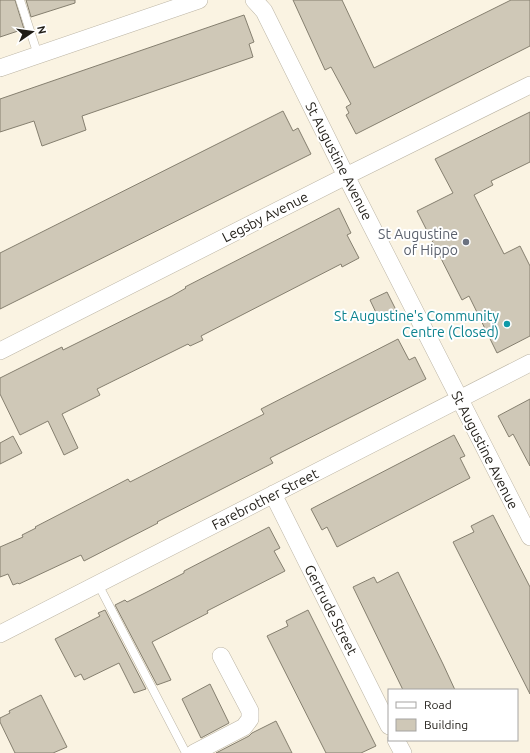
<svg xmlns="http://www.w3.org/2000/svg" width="530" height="753" font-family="Ubuntu,sans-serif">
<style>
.building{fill:#cfc8b7;stroke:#857f6f}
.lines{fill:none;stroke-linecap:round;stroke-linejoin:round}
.lane-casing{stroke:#bcb5a5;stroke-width:9}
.street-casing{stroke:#bcb5a5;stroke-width:18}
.lane{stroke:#fff;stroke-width:8}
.street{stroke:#fff;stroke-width:17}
.worship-dot{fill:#6b7280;stroke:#fff;stroke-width:1.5}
.culture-dot{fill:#0f9aa8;stroke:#fff;stroke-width:1.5}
.labels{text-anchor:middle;stroke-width:4;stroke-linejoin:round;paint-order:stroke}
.street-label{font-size:14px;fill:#1f1c16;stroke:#fff}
.worship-label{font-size:14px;fill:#5b616d;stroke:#fff;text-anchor:end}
.culture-label{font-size:14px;fill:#0d838f;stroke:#fff;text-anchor:end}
</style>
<rect width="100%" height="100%" fill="#faf3e2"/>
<path class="building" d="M 0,0 L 15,0 L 24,29 L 0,37 Z
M 26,0 L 75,0 L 75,3 L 31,17 Z
M 293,0 L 342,0 L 374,68 L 511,0 L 530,0 L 530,46 L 356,134 L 346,115 L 349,113 L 346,107 L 351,104 L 331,67 L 325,70 Z
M 244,15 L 254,42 L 249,44 L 253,57 L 82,116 L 86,130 L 42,146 L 34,121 L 0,132 L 0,99 Z
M 283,111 L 293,131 L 298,128 L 311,154 L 0,309 L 0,253 Z
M 530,112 L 530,162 L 491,181 L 493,185 L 474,195 L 504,254 L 520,246 L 530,266 L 530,336 L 497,353 L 469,296 L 462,300 L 417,211 L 453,193 L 435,159 Z
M 339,208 L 351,233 L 347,235 L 359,258 L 342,267 L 341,264 L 201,336 L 203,340 L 190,346 L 188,344 L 97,389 L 100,395 L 62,414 L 78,448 L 64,455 L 48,421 L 20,435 L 0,394 L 0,378 L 62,347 L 63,350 L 172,296 L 186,288 L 185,287 Z
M 387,292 L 397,312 L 380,321 L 370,300 Z
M 398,339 L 409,360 L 415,357 L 426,379 L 270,458 L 273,463 L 157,522 L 158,523 L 84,561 L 81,555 L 19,584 L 18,583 L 13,585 L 8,574 L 0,577 L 0,547 L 23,537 L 22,535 L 36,528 L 35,527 L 128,479 L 130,482 L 264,414 L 261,409 Z
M 530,399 L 530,466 L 513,434 L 509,437 L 498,416 Z
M 454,435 L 465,456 L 460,458 L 470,478 L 337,547 L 327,527 L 322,530 L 311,509 Z
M 13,436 L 22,453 L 0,464 L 0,443 Z
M 493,515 L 530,587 L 530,694 L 453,542 L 474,532 L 471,526 Z
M 269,527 L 280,548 L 274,551 L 285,571 L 207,611 L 208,613 L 152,642 L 171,680 L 157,685 L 115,605 L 125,600 L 127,602 L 145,593 L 184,573 L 184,571 Z
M 398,572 L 443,664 L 455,690 L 403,690 L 353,587 L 374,577 L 377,583 Z
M 105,610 L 146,689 L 134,693 L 119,663 L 84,680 L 81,674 L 75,677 L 55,639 L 100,616 L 98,613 Z
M 308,610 L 376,746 L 361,753 L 326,753 L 267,636 L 288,626 L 286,621 Z
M 210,684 L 229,723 L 201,738 L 182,699 Z
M 41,695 L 67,747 L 53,753 L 15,753 L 0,722 L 0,718 L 10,713 L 9,711 Z
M 276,721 L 292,753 L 216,753 L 249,736 L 252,733 Z"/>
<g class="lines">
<g class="lane-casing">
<path id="lane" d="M 20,0 L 38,55
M 98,584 L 186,753"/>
</g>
<g class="street-casing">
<path id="street" d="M 254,0 L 264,11 L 346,176 L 530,537
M 0,68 L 199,0
M 0,351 L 346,176 L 530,85
M 273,494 L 389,726
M 0,634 L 530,363
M 396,740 L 403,753
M 194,753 L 244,727 L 250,719 L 250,711 L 221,656"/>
</g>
<use href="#lane" class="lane"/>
<use href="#street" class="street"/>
</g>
<circle class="worship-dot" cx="466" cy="242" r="4"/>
<circle class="culture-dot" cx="507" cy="324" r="4"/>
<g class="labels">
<g class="street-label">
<text transform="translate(339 161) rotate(63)" y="5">St Augustine Avenue</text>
<text transform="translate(265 217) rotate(-27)" y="5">Legsby Avenue</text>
<text transform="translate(485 450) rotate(63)" y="5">St Augustine Avenue</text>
<text transform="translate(265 499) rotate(-27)" y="5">Farebrother Street</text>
<text transform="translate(331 610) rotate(63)" y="5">Gertrude Street</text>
</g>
<g class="worship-label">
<text x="458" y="239">St Augustine<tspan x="458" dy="16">of Hippo</tspan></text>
</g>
<g class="culture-label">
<text x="499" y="321">St Augustine's Community<tspan x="499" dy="16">Centre (Closed)</tspan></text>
</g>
</g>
<rect x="388" y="689" width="130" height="52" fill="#ffffff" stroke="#a5a4a2"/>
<rect x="396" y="702" width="20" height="6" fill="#ffffff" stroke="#a5a4a2"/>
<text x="424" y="709" font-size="12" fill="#1f1c16">Road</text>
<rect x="396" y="719" width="20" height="12" fill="#cfc8b7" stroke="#a5a4a2"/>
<text x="424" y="729" font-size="12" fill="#1f1c16">Building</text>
<g transform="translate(32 32) rotate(77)" stroke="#ffffff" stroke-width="3" paint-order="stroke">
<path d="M0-3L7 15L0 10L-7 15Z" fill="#1f1c16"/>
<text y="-6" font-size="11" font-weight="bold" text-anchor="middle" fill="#1f1c16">N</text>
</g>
</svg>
